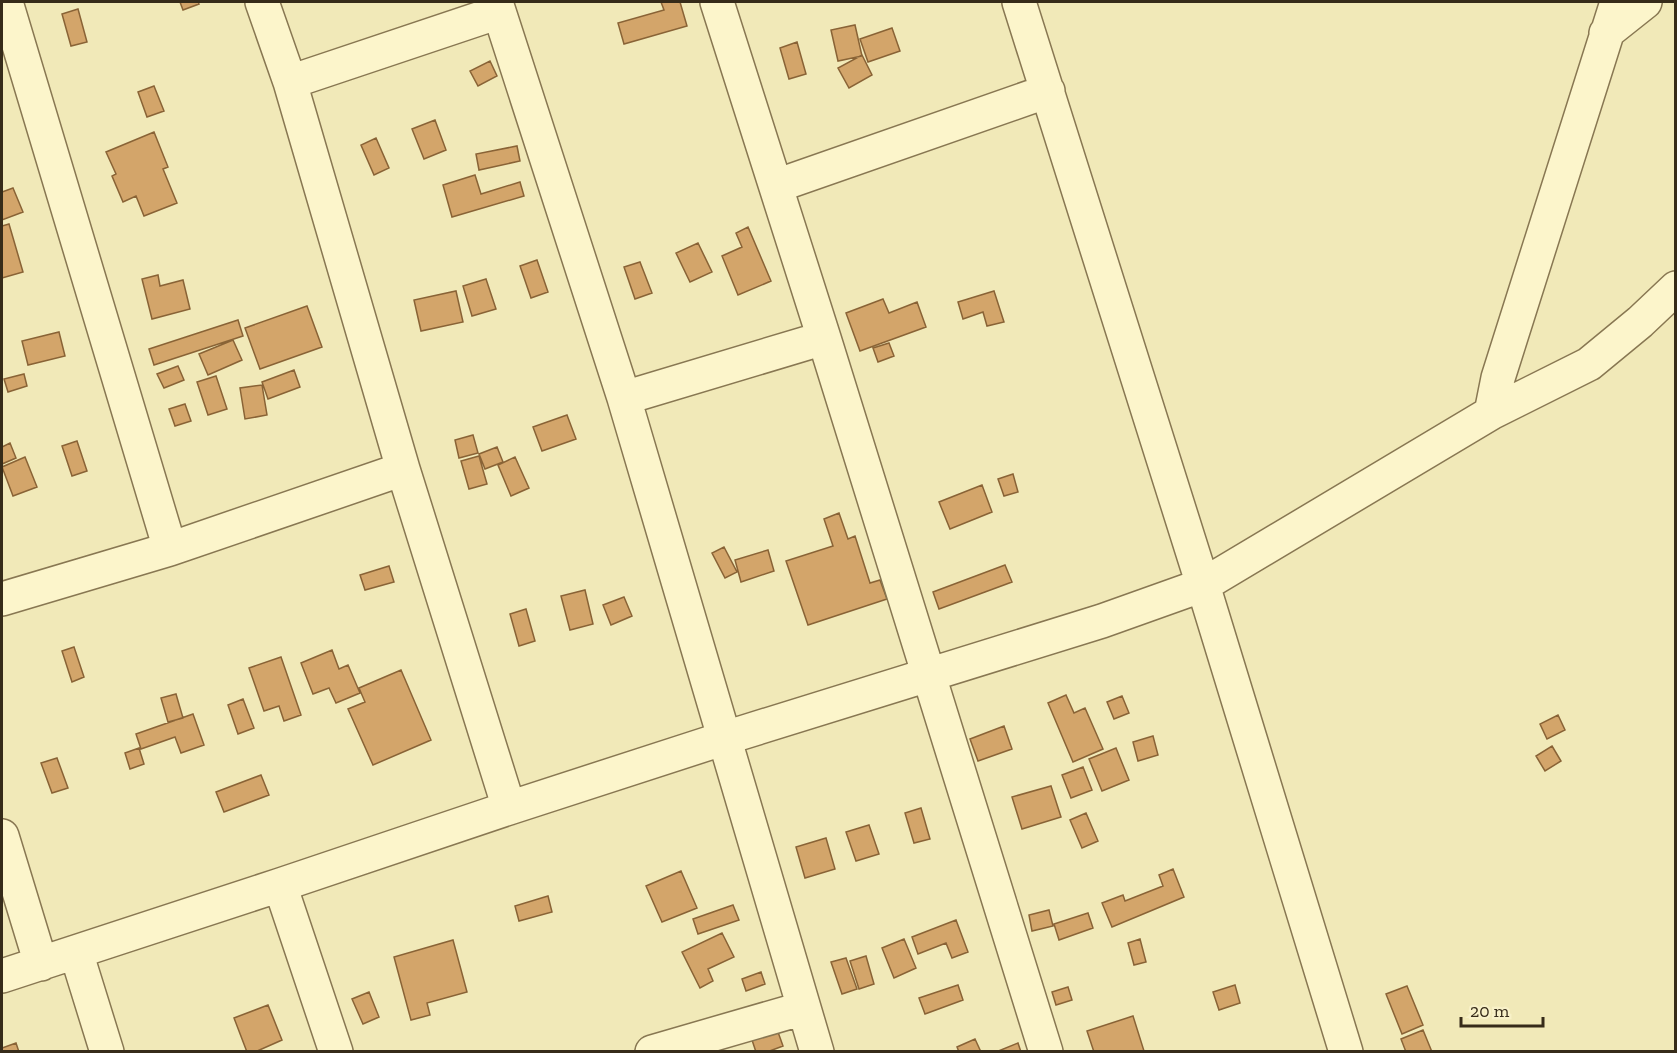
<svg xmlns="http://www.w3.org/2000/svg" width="1677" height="1053" font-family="'Zilla Slab',serif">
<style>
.building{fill:#d3a56a;stroke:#896336;stroke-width:1.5}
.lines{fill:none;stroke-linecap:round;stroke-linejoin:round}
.minor-casing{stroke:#887752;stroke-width:36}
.minor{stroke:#fcf5cb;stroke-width:33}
</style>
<rect width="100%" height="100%" fill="#f1e9b8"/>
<path class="building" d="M 180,2 L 198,2 L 199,4 L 183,10 Z
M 661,2 L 680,2 L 687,26 L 624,44 L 618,23 L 664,10 Z
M 78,9 L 87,42 L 71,46 L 62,14 Z
M 855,25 L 862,56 L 838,61 L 831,30 Z
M 892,28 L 900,51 L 868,62 L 860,39 Z
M 797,42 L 806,74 L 789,79 L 780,48 Z
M 862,55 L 872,75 L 849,88 L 838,68 Z
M 490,61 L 497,76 L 478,86 L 470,71 Z
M 154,86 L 164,111 L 147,117 L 138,92 Z
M 435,120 L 446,150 L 424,159 L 412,129 Z
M 154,132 L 168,167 L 163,169 L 177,203 L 144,216 L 136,196 L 123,202 L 112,176 L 116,174 L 106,152 Z
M 376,138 L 389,168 L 374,175 L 361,145 Z
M 517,146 L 520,161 L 479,170 L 476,154 Z
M 475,175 L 481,194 L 520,182 L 524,196 L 452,217 L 443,185 Z
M 13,188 L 23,212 L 2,220 L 2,192 Z
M 9,224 L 23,272 L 2,278 L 2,226 Z
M 748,227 L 771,281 L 738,295 L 722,256 L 742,247 L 736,233 Z
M 698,243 L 712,272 L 690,282 L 676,253 Z
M 537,260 L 548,292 L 531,298 L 520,266 Z
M 640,262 L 652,293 L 635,299 L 624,267 Z
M 158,275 L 160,286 L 183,280 L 190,309 L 152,319 L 142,279 Z
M 486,279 L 496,309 L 472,316 L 463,286 Z
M 456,291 L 463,322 L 421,331 L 414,300 Z
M 994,291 L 1004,322 L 987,326 L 983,312 L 963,319 L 958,302 Z
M 883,299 L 889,313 L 917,302 L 926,327 L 860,351 L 846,313 Z
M 307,306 L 322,347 L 260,369 L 245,328 Z
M 238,320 L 243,336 L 154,365 L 149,349 Z
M 59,332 L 65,356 L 28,365 L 22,341 Z
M 233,340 L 242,360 L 208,375 L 199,354 Z
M 889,343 L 894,356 L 878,362 L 873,348 Z
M 178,366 L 184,380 L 164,388 L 157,374 Z
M 294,370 L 300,387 L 268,399 L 262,382 Z
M 24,374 L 27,386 L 8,392 L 4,379 Z
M 216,376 L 227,409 L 208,415 L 197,382 Z
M 262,385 L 267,415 L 245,419 L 240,388 Z
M 185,404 L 191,421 L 175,426 L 169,409 Z
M 567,415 L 576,439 L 542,451 L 533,427 Z
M 473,435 L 478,453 L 459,458 L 455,440 Z
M 77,441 L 87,471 L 72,476 L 62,446 Z
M 10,443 L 16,458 L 2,464 L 2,447 Z
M 497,447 L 503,462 L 485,469 L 479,454 Z
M 479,456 L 487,484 L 469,489 L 461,461 Z
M 25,457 L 37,487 L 13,496 L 2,467 Z
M 515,457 L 529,488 L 511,496 L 498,465 Z
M 1013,474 L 1018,492 L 1004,496 L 998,479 Z
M 982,485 L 992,512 L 950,529 L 939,502 Z
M 839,513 L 848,539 L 855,536 L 870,583 L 880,580 L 887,599 L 808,625 L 786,561 L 833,546 L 824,519 Z
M 724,547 L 737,572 L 725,578 L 712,553 Z
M 768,550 L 774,571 L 741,582 L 735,560 Z
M 1005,565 L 1012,582 L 939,609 L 933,592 Z
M 389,566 L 394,582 L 365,590 L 360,575 Z
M 585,590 L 593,624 L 570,630 L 561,596 Z
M 624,597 L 632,616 L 611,625 L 603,605 Z
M 526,609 L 535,641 L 519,646 L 510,614 Z
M 74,647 L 84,677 L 72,682 L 62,651 Z
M 332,650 L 339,669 L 348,665 L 360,693 L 336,703 L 329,688 L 313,694 L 301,663 Z
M 281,657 L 301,715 L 284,721 L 279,706 L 264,711 L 249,668 Z
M 401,670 L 431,740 L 373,765 L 348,709 L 365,702 L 359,688 Z
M 176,694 L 183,718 L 168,722 L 161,698 Z
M 1066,695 L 1074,713 L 1085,708 L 1103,749 L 1073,762 L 1048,703 Z
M 1122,696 L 1129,713 L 1114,719 L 1107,702 Z
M 243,699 L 254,728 L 238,734 L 228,705 Z
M 193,714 L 204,745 L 181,753 L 175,737 L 141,749 L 136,734 Z
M 1558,715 L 1565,730 L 1547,739 L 1540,724 Z
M 1004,726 L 1012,749 L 978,761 L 970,739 Z
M 1153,736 L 1158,755 L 1138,761 L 1133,742 Z
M 1552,746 L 1561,761 L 1545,771 L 1536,756 Z
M 139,748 L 144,764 L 130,769 L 125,753 Z
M 1116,748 L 1129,780 L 1102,791 L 1089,759 Z
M 57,758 L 68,788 L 52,793 L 41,763 Z
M 1083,767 L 1092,790 L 1071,798 L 1062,775 Z
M 261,775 L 269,795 L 224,812 L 216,792 Z
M 1051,786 L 1061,817 L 1022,829 L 1012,797 Z
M 921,808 L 930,839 L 914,843 L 905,813 Z
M 1086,813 L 1098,841 L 1082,848 L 1070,820 Z
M 869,825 L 879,854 L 856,861 L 846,832 Z
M 826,838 L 835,869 L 805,878 L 796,847 Z
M 1173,869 L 1184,897 L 1112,927 L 1102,903 L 1123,895 L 1125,901 L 1163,886 L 1159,875 Z
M 681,871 L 697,908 L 662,922 L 646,886 Z
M 548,896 L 552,912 L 519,921 L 515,906 Z
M 733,905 L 739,920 L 698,934 L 693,919 Z
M 1049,910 L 1053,926 L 1032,931 L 1029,915 Z
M 1088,913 L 1093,928 L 1059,940 L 1054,924 Z
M 956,920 L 968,952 L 952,958 L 946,943 L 918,954 L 912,937 Z
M 722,933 L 734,957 L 708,969 L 713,981 L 700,988 L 682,952 Z
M 904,939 L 916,968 L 894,978 L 882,948 Z
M 1140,939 L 1146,962 L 1134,965 L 1128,943 Z
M 453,940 L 467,992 L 427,1003 L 430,1015 L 411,1020 L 394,957 Z
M 866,956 L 874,984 L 859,989 L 850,961 Z
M 846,958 L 857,989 L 842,994 L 831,962 Z
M 761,972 L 765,984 L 746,991 L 742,979 Z
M 958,985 L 963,1000 L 925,1014 L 919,998 Z
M 1235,985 L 1240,1003 L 1219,1010 L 1213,992 Z
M 1407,986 L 1423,1025 L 1402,1034 L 1386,994 Z
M 1068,987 L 1072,1000 L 1056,1005 L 1052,992 Z
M 369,992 L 379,1017 L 363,1024 L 352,999 Z
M 268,1005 L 282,1040 L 255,1052 L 247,1052 L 234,1018 Z
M 1133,1016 L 1144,1051 L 1094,1052 L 1087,1031 Z
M 1423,1030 L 1432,1052 L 1406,1052 L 1401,1039 Z
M 778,1032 L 783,1046 L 767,1052 L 756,1052 L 752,1040 Z
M 975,1039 L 981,1052 L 959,1052 L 957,1047 Z
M 16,1043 L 19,1052 L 2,1052 L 2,1048 Z
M 1018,1043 L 1021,1052 L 996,1052 Z"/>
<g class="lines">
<g class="minor-casing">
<path id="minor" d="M 6,2 L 170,549
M 262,2 L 290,82 L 403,469 L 509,808
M 496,2 L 624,398 L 817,1052
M 717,2 L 824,338 L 1046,1052
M 1019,2 L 1203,585 L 1346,1052
M 1606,33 L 1645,2
M 290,82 L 499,12
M 776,186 L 1048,91
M 624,398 L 824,338
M 1491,413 L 1589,364 L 1640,322 L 1676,288
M 2,599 L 170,549 L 403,469
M 2,836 L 41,964
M 280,885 L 336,1052
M 76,952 L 107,1052
M 2,976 L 280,885 L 509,808 L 725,738 L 1102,621 L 1203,585 L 1491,413 L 1498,378 L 1617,2
M 652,1052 L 804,1008"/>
</g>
<use href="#minor" class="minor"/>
</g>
<rect width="1677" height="1053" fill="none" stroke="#362b19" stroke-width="6"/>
<path d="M1461 1017v9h82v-9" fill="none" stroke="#362b19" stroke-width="3"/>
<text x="1470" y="1017" font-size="18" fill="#362b19" stroke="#f8f1c8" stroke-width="4.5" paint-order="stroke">20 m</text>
</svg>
